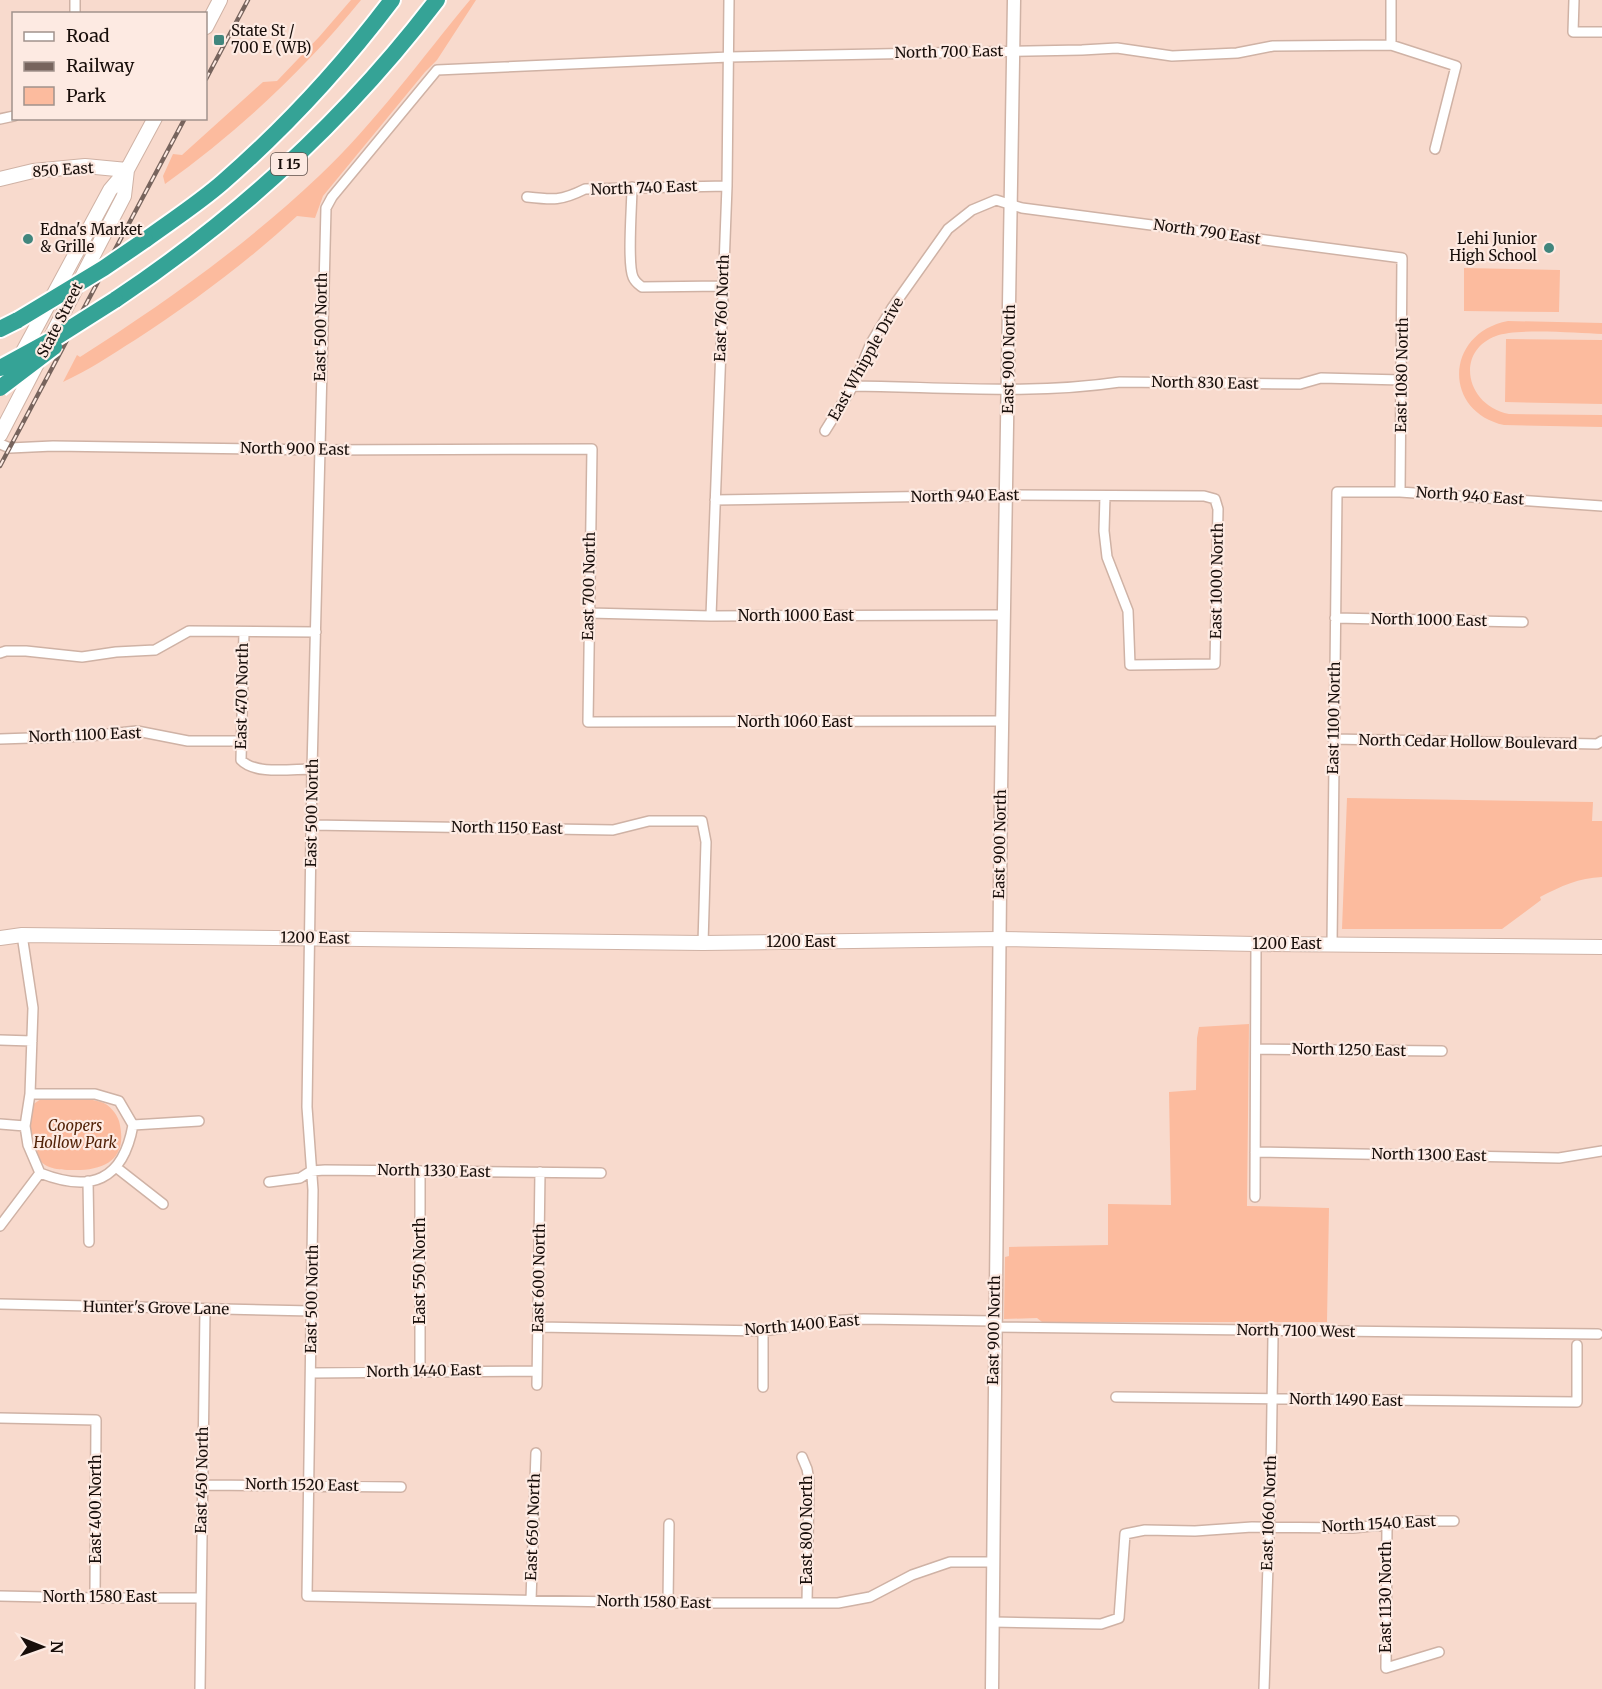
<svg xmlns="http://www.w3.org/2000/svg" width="1602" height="1689" font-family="Merriweather,serif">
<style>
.green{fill:#fcbb9e}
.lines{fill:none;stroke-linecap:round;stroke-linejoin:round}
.minor-casing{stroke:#cfb2a5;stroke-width:12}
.tertiary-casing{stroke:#cfb2a5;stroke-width:15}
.secondary-casing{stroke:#cfb2a5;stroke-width:16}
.motorway-casing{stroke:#fff;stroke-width:20}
.minor{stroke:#fff;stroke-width:9}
.tertiary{stroke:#fff;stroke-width:12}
.secondary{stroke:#fff;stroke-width:14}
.motorway{stroke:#35a396;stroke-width:16}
.rail-casing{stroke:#77645d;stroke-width:4.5}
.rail{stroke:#fdeae2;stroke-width:2;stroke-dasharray:7;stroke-linecap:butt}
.motorway-bridge-casing{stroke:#fff;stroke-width:20;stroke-linecap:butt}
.motorway-bridge{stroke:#35a396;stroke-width:16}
.poi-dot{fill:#41867d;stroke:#fdeae2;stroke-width:2}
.labels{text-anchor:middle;stroke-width:4.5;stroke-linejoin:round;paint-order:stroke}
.shield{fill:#fdeae2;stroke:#5d504b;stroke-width:1.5}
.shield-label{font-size:14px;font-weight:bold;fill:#180e0a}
.poi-label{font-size:15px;fill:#180e0a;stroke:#fdeae2;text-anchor:start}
.street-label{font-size:15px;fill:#180e0a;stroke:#fdeae2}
.park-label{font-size:15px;font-style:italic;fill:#522207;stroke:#fdeae2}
</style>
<rect width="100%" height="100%" fill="#f8dacd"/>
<path class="green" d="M 351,0 L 361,0 C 305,69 238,132 165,184 L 163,176 L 173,154 L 182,155 L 263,82 L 277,81 L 319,37 Z
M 470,0 L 476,0 L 437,60 L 425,72 L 323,196 L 315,218 L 297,216 C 247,262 192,303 135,340 C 111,355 89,370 63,382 L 77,355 L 80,357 C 165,303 246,245 319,176 C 375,123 421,59 470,0 Z
M 1464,268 L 1560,270 L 1559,312 L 1464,311 Z
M 1508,321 L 1602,323 L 1602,334 C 1577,333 1517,328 1496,336 C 1455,351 1465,405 1509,414 L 1602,415 L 1602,427 L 1504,425 C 1442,411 1445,333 1508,321 Z
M 1506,339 L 1602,340 L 1602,404 L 1505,402 Z
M 1347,798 L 1593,802 L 1592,821 L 1602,821 L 1602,877 C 1579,878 1561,886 1540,897 L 1541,900 L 1502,929 L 1342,929 Z
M 1249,1024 L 1247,1206 L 1329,1208 L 1327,1322 L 1042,1322 L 1037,1318 L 1004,1319 L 1005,1257 L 1009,1256 L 1009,1247 L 1108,1245 L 1108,1204 L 1171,1205 L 1169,1092 L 1196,1090 L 1197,1038 L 1199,1027 Z
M 41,1099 C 59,1099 83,1096 101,1102 C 110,1105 116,1113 119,1121 C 129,1159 105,1171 72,1170 C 59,1170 43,1169 36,1155 C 28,1138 31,1123 32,1105 Z"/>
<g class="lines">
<g class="minor-casing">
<path id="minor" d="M 1574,0 L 1573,32 L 1602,32
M 75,14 L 75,0
M 1391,45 L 1391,0
M 0,119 L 14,116
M 632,187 C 632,205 627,263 633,277 C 635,282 638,284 642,287 L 723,286
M 527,197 C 553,200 561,201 585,189 L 727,186
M 853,386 C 942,387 1032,395 1120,382 L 1300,384 L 1321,378 L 1402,380
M 825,431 L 853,386 L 871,343 L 892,308 L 948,229 L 972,210 L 996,200 L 1022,208 L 1402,258 L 1400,492
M 0,444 L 10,448 L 53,446 L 318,450 L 592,449 L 588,722 L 1002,721
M 715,500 L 1006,495 L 1204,496 L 1215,499 L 1218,509 L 1215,664 L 1130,665 L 1128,611 L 1107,557 L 1104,531 L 1105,496
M 589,613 L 711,616 L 1004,615
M 711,616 L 727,186 L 729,0
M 1335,618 L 1523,622
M 244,632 L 241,760 C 255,775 291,769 312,769
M 0,653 L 6,651 L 26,651 L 82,657 L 116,652 L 155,650 L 189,631 L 316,632
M 0,739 L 89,736 L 137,731 L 188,741 L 241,741
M 1333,739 L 1597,744 L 1602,741
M 311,825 L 613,830 L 649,821 L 702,821 L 706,842 L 703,943
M 22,935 L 33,1008 L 30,1094 L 25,1126 L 28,1145 L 40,1173
M 1332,944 L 1337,492 L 1400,492 L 1602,506
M 0,1040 L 32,1041
M 1256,1049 L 1442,1051
M 30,1094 L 95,1094 L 119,1101 L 133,1125 C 123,1181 91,1193 40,1173
M 0,1124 L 25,1126
M 133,1125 L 199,1121
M 1255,1152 L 1559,1158 L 1602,1151
M 117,1168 L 163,1204
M 88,1181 L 89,1242
M 269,1182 L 300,1178 L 311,1171 L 325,1170 L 601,1173
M 1255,1197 L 1256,944
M 0,1226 L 40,1173
M 0,1304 L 312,1311
M 538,1327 L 763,1331 L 829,1321 L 863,1319 L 994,1321
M 994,1327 L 1598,1334
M 420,1371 L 420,1171
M 311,1373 L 537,1371
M 537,1385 L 540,1172
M 763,1387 L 763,1331
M 1116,1397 L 1577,1402 L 1577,1345
M 0,1418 L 96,1420 L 95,1598
M 802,1457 L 807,1469 L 809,1480 L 807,1603
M 203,1485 L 401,1487
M 1387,1526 L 1386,1668 L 1439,1652
M 993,1562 L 950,1562 L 912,1575 L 870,1597 L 838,1603 L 668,1603 L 307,1596 L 313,1190 L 307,1107 L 312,769 L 326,208 L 332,197 L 437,70 L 729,57 L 1082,50 L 1117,48 L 1172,56 L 1237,53 L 1273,46 L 1391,45 L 1456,66 L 1435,149
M 0,1596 L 95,1598 L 200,1598
M 531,1600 L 536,1453
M 668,1603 L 669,1524
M 992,1622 L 1101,1624 L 1119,1618 L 1125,1534 L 1145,1530 L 1195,1531 L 1252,1527 L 1353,1528 L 1417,1521 L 1454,1521
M 200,1689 C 201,1563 204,1436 205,1310
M 1264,1689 L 1271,1472 L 1273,1337"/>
</g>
<g class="tertiary-casing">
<path id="tertiary" d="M 992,1689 L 1001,791 L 1014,0"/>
</g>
<g class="secondary-casing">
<path id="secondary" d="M 206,27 L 220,0
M 0,179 L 33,171 L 85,166 L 127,170
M 19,359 L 110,190 L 127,170 L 155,118
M 0,435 L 124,196 L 127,170
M 0,938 L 22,935 L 703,943 L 999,939 L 1256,944 L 1602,947"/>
</g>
<g class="motorway-casing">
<path id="motorway" d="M 145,240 C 171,221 199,203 223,182 C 285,128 343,65 392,0
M 115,300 C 238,218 347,118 437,0
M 0,329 L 18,320"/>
</g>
<use href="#minor" class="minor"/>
<use href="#tertiary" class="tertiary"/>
<use href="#secondary" class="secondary"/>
<use href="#motorway" class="motorway"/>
<g class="rail-casing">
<path id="rail" d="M 206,79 L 248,0
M 0,466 L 185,118"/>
</g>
<use href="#rail" class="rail"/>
<g class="motorway-bridge-casing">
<path id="motorway-bridge" d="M 18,320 L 104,268 L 145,240
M 0,368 L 55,338 L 115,300
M 0,388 L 54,347"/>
</g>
<use href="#motorway-bridge" class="motorway-bridge"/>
</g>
<g class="poi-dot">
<rect x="213" y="34" width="12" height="12" rx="3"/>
<circle cx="28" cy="239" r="6"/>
<circle cx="1549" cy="248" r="6"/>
</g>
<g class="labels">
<rect class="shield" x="271" y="153" width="36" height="22" rx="4.5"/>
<g class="shield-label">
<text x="289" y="169">I 15</text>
</g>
<g class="poi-label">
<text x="231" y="36">State St /<tspan x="231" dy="17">700 E (WB)</tspan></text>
<text x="40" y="235">Edna's Market<tspan x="40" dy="17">&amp; Grille</tspan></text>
<text x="1537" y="244" text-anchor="end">Lehi Junior<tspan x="1537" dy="17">High School</tspan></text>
</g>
<g class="street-label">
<text transform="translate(949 52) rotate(-1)" y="5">North 700 East</text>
<text transform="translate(63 170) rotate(-4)" y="5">850 East</text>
<text transform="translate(644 188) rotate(-2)" y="5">North 740 East</text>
<text transform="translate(1207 232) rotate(8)" y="5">North 790 East</text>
<text transform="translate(722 308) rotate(-88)" y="5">East 760 North</text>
<text transform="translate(60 320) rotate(-63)" y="5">State Street</text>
<text transform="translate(321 327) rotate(-89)" y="5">East 500 North</text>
<text transform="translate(866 359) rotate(-61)" y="5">East Whipple Drive</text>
<text transform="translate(1009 359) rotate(-89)" y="5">East 900 North</text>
<text transform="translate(1402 375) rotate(-89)" y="5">East 1080 North</text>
<text transform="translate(1205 383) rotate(1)" y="5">North 830 East</text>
<text transform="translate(295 449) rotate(1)" y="5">North 900 East</text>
<text transform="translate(965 496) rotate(-1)" y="5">North 940 East</text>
<text transform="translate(1470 496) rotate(4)" y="5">North 940 East</text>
<text transform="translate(1217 581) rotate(-89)" y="5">East 1000 North</text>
<text transform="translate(589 586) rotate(-89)" y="5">East 700 North</text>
<text x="796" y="621">North 1000 East</text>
<text transform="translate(1429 620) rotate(1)" y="5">North 1000 East</text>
<text transform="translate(242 696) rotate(-89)" y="5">East 470 North</text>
<text transform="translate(1334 718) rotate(-89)" y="5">East 1100 North</text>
<text x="795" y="727">North 1060 East</text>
<text transform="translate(85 735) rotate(-2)" y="5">North 1100 East</text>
<text transform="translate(1468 742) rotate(1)" y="5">North Cedar Hollow Boulevard</text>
<text transform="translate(312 813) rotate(-89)" y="5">East 500 North</text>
<text transform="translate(507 828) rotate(1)" y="5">North 1150 East</text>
<text transform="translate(1000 844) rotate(-89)" y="5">East 900 North</text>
<text transform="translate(315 938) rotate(1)" y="5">1200 East</text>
<text x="801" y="947">1200 East</text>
<text x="1287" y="949">1200 East</text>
<text transform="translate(1349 1050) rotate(1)" y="5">North 1250 East</text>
<text transform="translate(1429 1155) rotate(1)" y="5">North 1300 East</text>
<text transform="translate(434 1171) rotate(1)" y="5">North 1330 East</text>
<text transform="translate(420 1271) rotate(-90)" y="5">East 550 North</text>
<text transform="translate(539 1278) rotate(-89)" y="5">East 600 North</text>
<text transform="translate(312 1299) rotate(-89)" y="5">East 500 North</text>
<text transform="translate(156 1308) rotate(1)" y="5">Hunter's Grove Lane</text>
<text transform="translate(802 1325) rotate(-5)" y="5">North 1400 East</text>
<text transform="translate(994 1330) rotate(-89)" y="5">East 900 North</text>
<text transform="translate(1296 1331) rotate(1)" y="5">North 7100 West</text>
<text transform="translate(424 1371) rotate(-1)" y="5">North 1440 East</text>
<text transform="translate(1346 1400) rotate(1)" y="5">North 1490 East</text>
<text transform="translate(202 1480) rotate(-89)" y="5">East 450 North</text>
<text transform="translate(302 1485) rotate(1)" y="5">North 1520 East</text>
<text transform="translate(96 1509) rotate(-90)" y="5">East 400 North</text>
<text transform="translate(1269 1513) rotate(-88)" y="5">East 1060 North</text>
<text transform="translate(1379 1524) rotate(-3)" y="5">North 1540 East</text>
<text transform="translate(533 1527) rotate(-88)" y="5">East 650 North</text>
<text transform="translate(807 1530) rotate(-90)" y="5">East 800 North</text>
<text x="100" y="1602">North 1580 East</text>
<text transform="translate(1386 1597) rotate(-90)" y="5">East 1130 North</text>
<text transform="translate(654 1602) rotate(1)" y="5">North 1580 East</text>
</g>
<g class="park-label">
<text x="75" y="1131">Coopers<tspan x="75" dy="17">Hollow Park</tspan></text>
</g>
</g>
<rect x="12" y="12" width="195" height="108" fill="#fdeae2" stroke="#a1928c" stroke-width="1.5"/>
<rect x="24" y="32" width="30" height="9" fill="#ffffff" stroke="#a1928c" stroke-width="1.5"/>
<text x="66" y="42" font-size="18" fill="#180e0a">Road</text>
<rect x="24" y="62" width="30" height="9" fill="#77645d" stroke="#a1928c" stroke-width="1.5"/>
<text x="66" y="72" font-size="18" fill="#180e0a">Railway</text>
<rect x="24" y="87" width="30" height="18" fill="#fcbb9e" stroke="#a1928c" stroke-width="1.5"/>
<text x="66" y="102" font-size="18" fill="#180e0a">Park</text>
<g transform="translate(42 1647) rotate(91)" stroke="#fdeae2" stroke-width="4.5" paint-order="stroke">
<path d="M0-4.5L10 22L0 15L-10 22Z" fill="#180e0a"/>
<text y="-9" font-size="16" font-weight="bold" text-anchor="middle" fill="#180e0a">N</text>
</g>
</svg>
